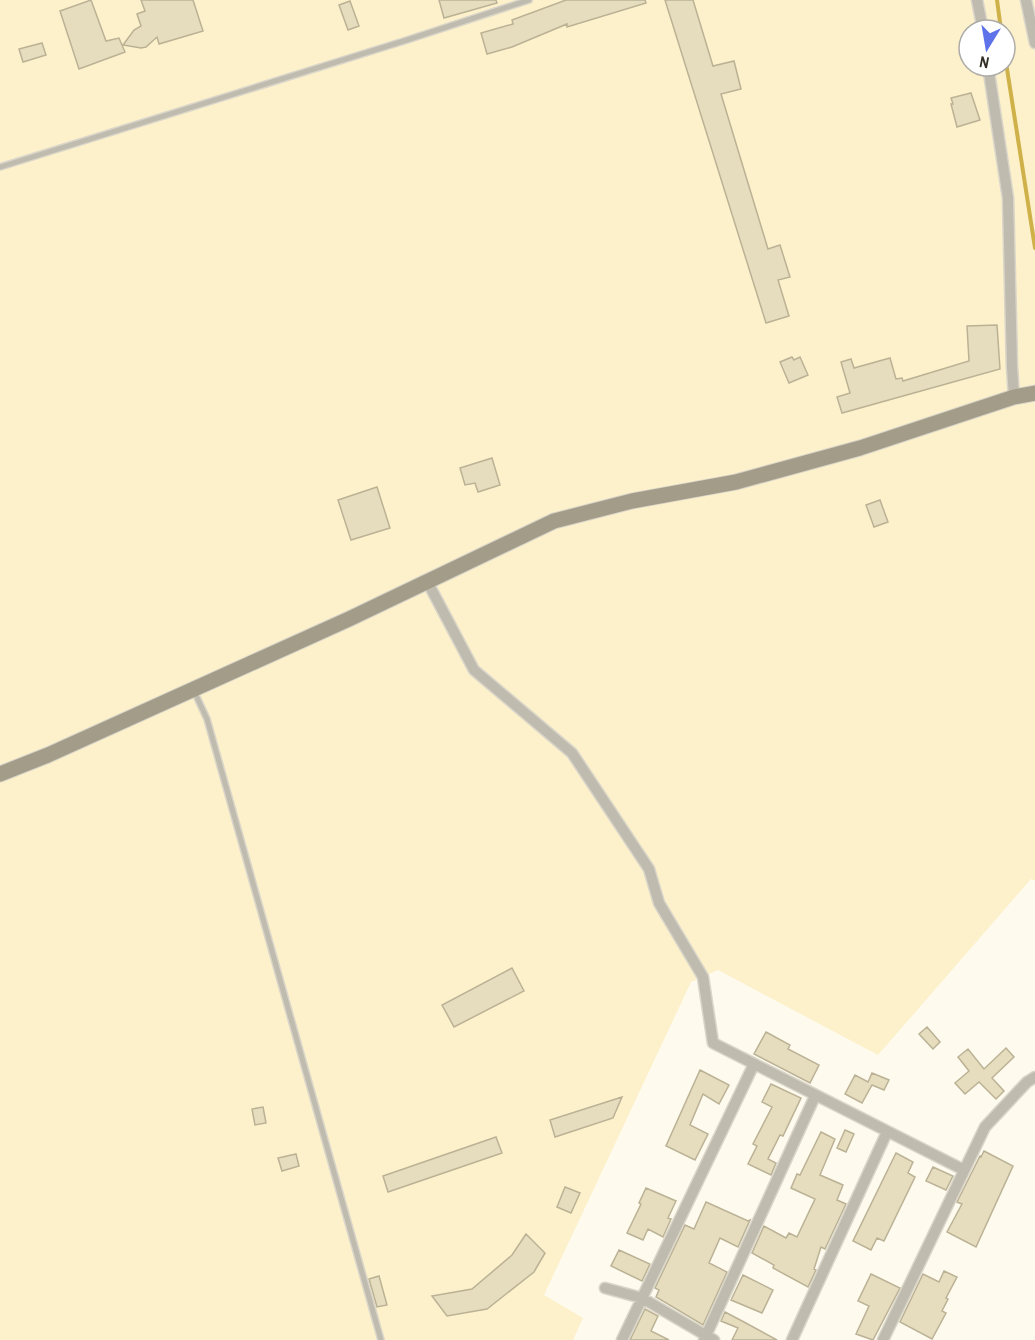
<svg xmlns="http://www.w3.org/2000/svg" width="1035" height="1340" font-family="'Archivo Narrow',sans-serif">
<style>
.built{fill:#fdf1cb;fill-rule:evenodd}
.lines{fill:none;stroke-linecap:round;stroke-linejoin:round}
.stream{stroke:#cfb14a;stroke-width:4}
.building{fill:#e6ddbf;stroke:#bbb295;stroke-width:1.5}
.lane-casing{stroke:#d9d5c9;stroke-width:8}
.street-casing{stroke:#d9d5c9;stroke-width:13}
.secondary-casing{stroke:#d9d5c9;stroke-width:17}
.lane{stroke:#bfbbae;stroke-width:5}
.street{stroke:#bfbbae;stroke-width:10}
.secondary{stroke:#a29c89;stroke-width:15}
</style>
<rect width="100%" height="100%" fill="#fefaee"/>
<path class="built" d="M 0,0 L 1035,0 L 1035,881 L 1031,879 L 878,1055 L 718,970 L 691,982 L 544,1295 L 583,1318 L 573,1340 L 0,1340 ZM 969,30 L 1005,30 L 1005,66 L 969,66 Z"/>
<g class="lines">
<path class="stream" d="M 997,0 L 1001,30
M 1005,56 L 1035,248"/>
</g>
<path class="building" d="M 91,0 L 106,41 L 119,38 L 125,52 L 79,69 L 60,11 Z
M 141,0 L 193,0 L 203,31 L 159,44 L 157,37 L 146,47 L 141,48 L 123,45 L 134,30 L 141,26 L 137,14 L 145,11 Z
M 439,0 L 496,0 L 497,3 L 444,18 Z
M 566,0 L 645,0 L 646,3 L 567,27 L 567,24 L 512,47 L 487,54 L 481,33 L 513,24 L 512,20 Z
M 665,0 L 693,0 L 713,66 L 734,61 L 741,89 L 721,94 L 768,249 L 780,245 L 790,277 L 778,280 L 789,316 L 766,323 Z
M 350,1 L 359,26 L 348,30 L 339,5 Z
M 42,43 L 46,55 L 23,62 L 19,49 Z
M 971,93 L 980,120 L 957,127 L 951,104 L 953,104 L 951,98 Z
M 997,325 L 1000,369 L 842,413 L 837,397 L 850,393 L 841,362 L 851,359 L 854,368 L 890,358 L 896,379 L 902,378 L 903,381 L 969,361 L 967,326 Z
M 792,357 L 794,360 L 800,357 L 808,375 L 789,383 L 780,362 Z
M 492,458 L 500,485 L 478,492 L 475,483 L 465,485 L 460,468 Z
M 377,487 L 390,528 L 351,540 L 338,500 Z
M 880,500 L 888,522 L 874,527 L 866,505 Z
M 512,968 L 524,991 L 454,1027 L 442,1005 Z
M 927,1027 L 940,1042 L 933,1049 L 919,1034 Z
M 766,1032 L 790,1045 L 788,1049 L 819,1065 L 810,1083 L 754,1054 Z
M 1006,1048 L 1014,1057 L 992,1078 L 1004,1091 L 996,1099 L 979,1082 L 965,1094 L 955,1083 L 969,1071 L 958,1057 L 968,1049 L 984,1069 Z
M 700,1070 L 729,1085 L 719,1104 L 703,1094 L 690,1125 L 708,1134 L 695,1160 L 666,1146 Z
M 872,1073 L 889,1080 L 884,1090 L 872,1085 L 862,1103 L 845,1094 L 855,1075 L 868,1082 Z
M 771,1084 L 801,1098 L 783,1136 L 780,1135 L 768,1159 L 776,1163 L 771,1175 L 748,1164 L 757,1146 L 753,1144 L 772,1107 L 762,1102 Z
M 622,1097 L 613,1118 L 555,1137 L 550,1120 Z
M 263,1107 L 266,1123 L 255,1125 L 252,1109 Z
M 845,1130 L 854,1134 L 846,1152 L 837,1148 Z
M 821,1132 L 835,1139 L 820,1175 L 843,1185 L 837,1200 L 846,1204 L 825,1249 L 821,1247 L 814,1269 L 816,1270 L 808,1287 L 773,1268 L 774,1265 L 752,1253 L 764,1226 L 786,1238 L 789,1233 L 797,1237 L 815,1199 L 791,1188 L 797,1174 L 800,1175 Z
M 496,1137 L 502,1153 L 388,1192 L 383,1176 Z
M 984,1151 L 1013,1166 L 976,1247 L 947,1232 L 962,1204 L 957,1202 L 980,1156 L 981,1157 Z
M 896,1153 L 913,1162 L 908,1173 L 915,1177 L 884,1241 L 877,1238 L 871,1250 L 853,1241 Z
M 296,1154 L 299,1166 L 282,1171 L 278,1158 Z
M 933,1167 L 953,1176 L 946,1190 L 926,1181 Z
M 565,1187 L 580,1193 L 571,1213 L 557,1207 Z
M 646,1188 L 676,1201 L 668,1218 L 671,1219 L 663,1237 L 648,1229 L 643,1240 L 627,1233 L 641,1204 L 639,1203 Z
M 706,1202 L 748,1221 L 750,1220 L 738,1247 L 720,1238 L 709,1263 L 727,1272 L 703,1325 L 656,1297 L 659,1290 L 655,1288 L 685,1225 L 694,1229 Z
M 526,1234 L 545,1253 L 534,1272 L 487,1309 L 447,1316 L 432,1296 L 472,1289 L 512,1255 Z
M 619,1250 L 650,1264 L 642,1281 L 611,1266 Z
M 944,1271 L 957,1277 L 946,1298 L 948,1299 L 942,1311 L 946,1313 L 932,1339 L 900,1322 L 923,1274 L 939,1282 Z
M 871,1274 L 900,1288 L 873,1340 L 856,1334 L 869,1306 L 858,1301 Z
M 743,1275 L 773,1290 L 762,1313 L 731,1300 Z
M 379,1276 L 387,1305 L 377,1307 L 369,1279 Z
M 645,1309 L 658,1316 L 651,1331 L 669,1340 L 630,1340 Z
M 725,1312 L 744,1322 L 777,1340 L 732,1340 L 738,1328 L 721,1321 Z"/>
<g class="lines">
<g class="lane-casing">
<path id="lane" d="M 0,167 L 407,40 L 529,0
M 194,691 L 207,719 L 381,1340"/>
</g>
<g class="street-casing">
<path id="street" d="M 977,0 L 983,30
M 1026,0 L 1035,43
M 988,66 L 1008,198 L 1012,367 L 1014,397
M 427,581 L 474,670 L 572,753 L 649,869 L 659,903 L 703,977 L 713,1043 L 964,1170
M 605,1288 L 642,1298 L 714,1340
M 622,1340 L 754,1064
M 704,1340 L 815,1096
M 792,1340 L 887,1132
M 883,1340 L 985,1127 L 1027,1082 L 1035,1077"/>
</g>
<g class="secondary-casing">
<path id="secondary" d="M 0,774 L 48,755 L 349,619 L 554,521 L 632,501 L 736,482 L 860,448 L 1014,397 L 1035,393"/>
</g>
<use href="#lane" class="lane"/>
<use href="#street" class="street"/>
<use href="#secondary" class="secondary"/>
</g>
<g transform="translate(987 48) rotate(191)"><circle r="28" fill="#ffffff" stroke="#adaba7" stroke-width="1.5"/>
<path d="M0-4.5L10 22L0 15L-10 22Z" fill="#5e72e9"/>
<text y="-9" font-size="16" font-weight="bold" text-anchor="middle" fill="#322e23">N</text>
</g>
</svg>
